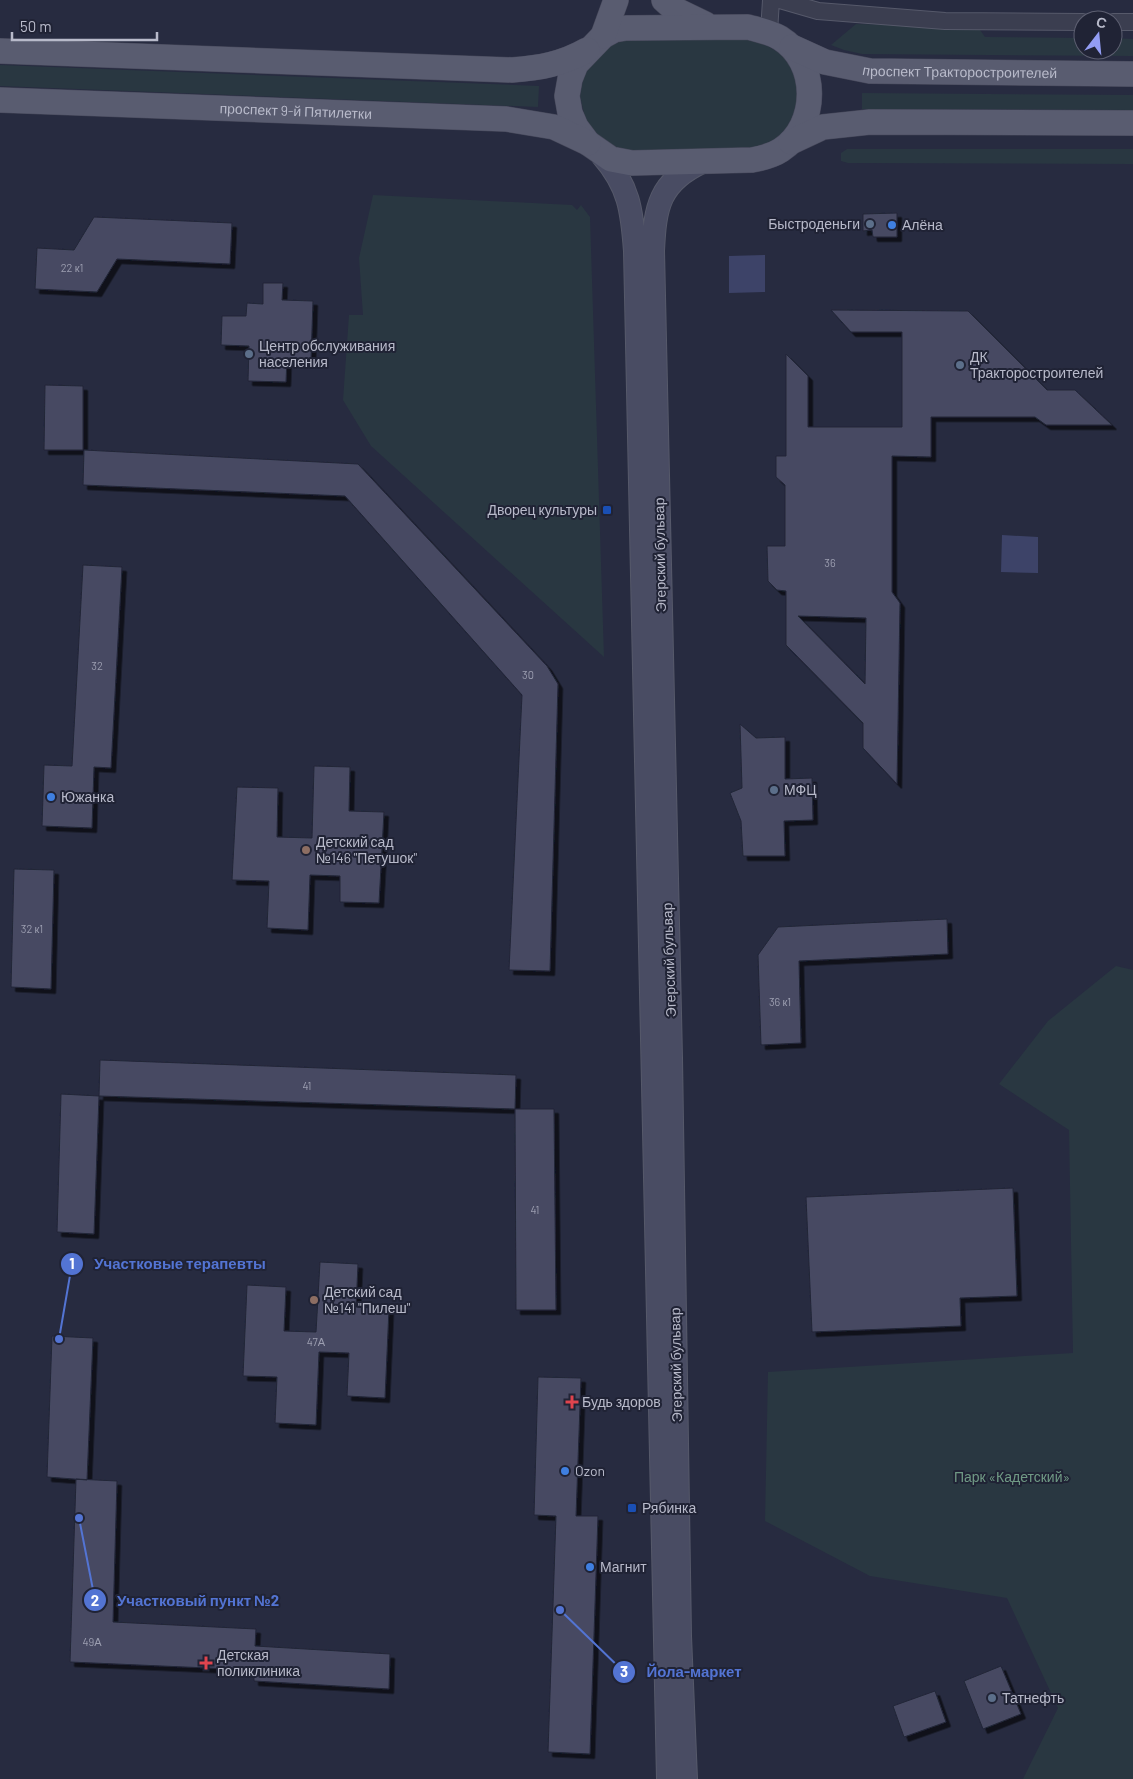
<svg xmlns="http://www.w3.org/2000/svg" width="1133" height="1779" font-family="Barlow,sans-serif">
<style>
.green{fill:#293741}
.water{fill:#3d4368}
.building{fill:#464a62;stroke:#222537;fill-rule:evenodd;filter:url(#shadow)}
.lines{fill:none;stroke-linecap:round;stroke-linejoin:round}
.street-casing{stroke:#56596a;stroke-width:18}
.secondary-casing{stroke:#56596a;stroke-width:24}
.primary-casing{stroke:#454759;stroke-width:26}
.street{stroke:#3b3e50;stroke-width:16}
.secondary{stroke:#494c63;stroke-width:22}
.primary{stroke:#595c70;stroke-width:25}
.service-dot{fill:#5c6f8a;stroke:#202335;stroke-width:2}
.shop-dot{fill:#3f7fe0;stroke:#202335;stroke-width:2}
.transit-dot{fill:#1a4fb4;stroke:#202335;stroke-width:2}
.education-dot{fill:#8d6e63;stroke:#202335;stroke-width:2}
.health-dot{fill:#e0444e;stroke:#202335;stroke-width:2}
.labels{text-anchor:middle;stroke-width:4;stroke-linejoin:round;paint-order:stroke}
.number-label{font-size:11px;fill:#9c9eb0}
.street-label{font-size:14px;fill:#b8baca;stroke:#202335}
.poi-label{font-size:14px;fill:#b8baca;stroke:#202335;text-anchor:start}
.park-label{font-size:14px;fill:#709a85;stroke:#202335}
.leader{fill:none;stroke:#5374d3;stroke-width:2}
.callout-dot{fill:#5374d3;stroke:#202335;stroke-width:2}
.mark-label{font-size:15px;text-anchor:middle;font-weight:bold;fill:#fff}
.callout-label{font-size:15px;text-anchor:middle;font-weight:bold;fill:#5374d3;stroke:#202335;stroke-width:4;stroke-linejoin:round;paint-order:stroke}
</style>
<defs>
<filter id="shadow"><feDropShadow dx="4.5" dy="4.5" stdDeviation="0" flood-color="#0009"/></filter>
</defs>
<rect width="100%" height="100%" fill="#272b40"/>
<path class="green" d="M 856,24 L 978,27 L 985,37 L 1083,38 L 1083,50 L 1113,50 L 1113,38 L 1133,39 L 1133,56 L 862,54 L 844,50 L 831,45 Z
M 627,39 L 758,40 L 781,54 L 793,69 L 798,88 L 796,110 L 784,133 L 765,147 L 626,154 L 596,138 L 585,118 L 580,96 L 584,74 L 593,61 L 609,46 Z
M 0,65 L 539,86 L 538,107 L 0,86 Z
M 862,93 L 1133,95 L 1133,110 L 862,109 Z
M 847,149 L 1133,149 L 1133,164 L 848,163 L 841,161 L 841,153 Z
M 373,195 L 572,205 L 577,210 L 581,205 L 590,217 L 604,657 L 371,446 L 343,400 L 349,315 L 363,315 L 359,258 Z
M 1116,966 L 1133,970 L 1133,1779 L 1023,1779 L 1058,1708 L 1007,1598 L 870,1576 L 765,1521 L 768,1372 L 1073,1353 L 1069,1130 L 999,1084 L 1048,1021 Z"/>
<path class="water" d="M 765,255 L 765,292 L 729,293 L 729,256 Z
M 1002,535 L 1038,537 L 1038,573 L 1001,572 Z"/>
<path class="building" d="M 897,213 L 897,237 L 873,237 L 872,230 L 863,231 L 863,214 Z
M 94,217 L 232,223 L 230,264 L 117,259 L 97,292 L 35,289 L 37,248 L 74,250 Z
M 263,283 L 283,283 L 282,300 L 313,301 L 311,359 L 287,358 L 286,382 L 248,381 L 249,346 L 221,345 L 222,316 L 246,316 L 247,303 L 263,304 Z
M 831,310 L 968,311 L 1047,390 L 1075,390 L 1112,425 L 1046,425 L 1035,417 L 931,417 L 931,457 L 892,456 L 892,592 L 900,603 L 897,784 L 863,748 L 863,723 L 786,645 L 786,591 L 777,590 L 768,581 L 767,546 L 785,546 L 785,485 L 776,477 L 776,456 L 786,456 L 786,354 L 808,376 L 808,427 L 902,427 L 902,332 L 851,332 ZM 798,616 L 866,618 L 865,684 Z
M 45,385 L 83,386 L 83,450 L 44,450 Z
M 84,450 L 358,464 L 547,666 L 558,684 L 550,971 L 509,970 L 522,695 L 345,496 L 83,485 Z
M 83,565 L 122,567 L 111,768 L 94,767 L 92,828 L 42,826 L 44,765 L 72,766 Z
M 740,724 L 756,738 L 785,737 L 785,779 L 812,778 L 813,820 L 784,821 L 785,856 L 743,856 L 741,821 L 730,793 L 742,788 Z
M 314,766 L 350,767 L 349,811 L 384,812 L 379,903 L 340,902 L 340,876 L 310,875 L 308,930 L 267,928 L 269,881 L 232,880 L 237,787 L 278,788 L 277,837 L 312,838 Z
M 14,869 L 54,870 L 51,989 L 11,987 Z
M 947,919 L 948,954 L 799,961 L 801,1043 L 761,1045 L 758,955 L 778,927 Z
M 100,1060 L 516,1075 L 515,1109 L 99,1096 L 94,1234 L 57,1232 L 61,1094 L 99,1096 Z
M 515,1109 L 554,1109 L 556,1310 L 516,1310 Z
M 1013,1188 L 1017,1296 L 960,1298 L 961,1326 L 812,1332 L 806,1197 Z
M 320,1262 L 358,1264 L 356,1307 L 389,1309 L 385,1398 L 347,1396 L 349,1353 L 319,1352 L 316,1425 L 275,1423 L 277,1377 L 243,1376 L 247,1285 L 286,1287 L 284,1331 L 316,1332 Z
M 52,1336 L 93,1338 L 87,1480 L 47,1477 Z
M 538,1377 L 581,1378 L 576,1516 L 598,1516 L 590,1754 L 548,1752 L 556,1516 L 534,1515 Z
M 76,1479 L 117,1481 L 113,1622 L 256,1629 L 255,1646 L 390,1654 L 389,1689 L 254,1681 L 254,1670 L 70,1662 Z
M 1001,1666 L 1021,1714 L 983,1729 L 964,1681 Z
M 935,1691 L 946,1722 L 904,1737 L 893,1706 Z"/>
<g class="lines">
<g class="street-casing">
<path id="street" d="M 780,0 L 818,11 L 945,21 L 1083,22
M 1113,22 L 1133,22
M 769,32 L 771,0"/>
</g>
<g class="secondary-casing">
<path id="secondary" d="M 602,155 C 629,186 632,210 635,251 L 668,1779
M 686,1779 L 680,1636 L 671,1058 L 653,251 C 655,207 659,182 702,162"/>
</g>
<g class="primary-casing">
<g id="primary">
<path d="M 664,0 L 674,9 L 705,24"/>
<path d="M 748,27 C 759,30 770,32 780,38 C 819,62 819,125 781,150 C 772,156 763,158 752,160 L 632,163 L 611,159 L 588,143 L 576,127 L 570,113 L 567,96 L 570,79 L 576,64 L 603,36 L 614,30 L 626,28 Z"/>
<path d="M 603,36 L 616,0"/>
<path id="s1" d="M 792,47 L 825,62 L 870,71 L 1133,74"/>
<path d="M 0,51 L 512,70 C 540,68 562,64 587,50"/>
<path id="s2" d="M 0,100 L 506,119 L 554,127 L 588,143"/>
<path d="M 791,142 L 823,127 L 870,122 L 1133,123"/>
</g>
</g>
<use href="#street" class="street"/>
<use href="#secondary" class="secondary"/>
<use href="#primary" class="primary"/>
</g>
<g class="service-dot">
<circle cx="870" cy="224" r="5"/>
<circle cx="249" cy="354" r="5"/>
<circle cx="960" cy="365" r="5"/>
<circle cx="774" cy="790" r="5"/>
<circle cx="992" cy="1698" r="5"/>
</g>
<g class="shop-dot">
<circle cx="892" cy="225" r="5"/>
<circle cx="51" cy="797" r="5"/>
<circle cx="565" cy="1471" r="5"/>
<circle cx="590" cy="1567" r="5"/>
</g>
<g class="transit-dot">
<rect x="602" y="505" width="10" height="10" rx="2.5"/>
<rect x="627" y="1503" width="10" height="10" rx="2.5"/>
</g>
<g class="education-dot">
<circle cx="306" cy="850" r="5"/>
<circle cx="314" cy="1300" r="5"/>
</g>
<g class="health-dot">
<path d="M569.5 1394.5h5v5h5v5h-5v5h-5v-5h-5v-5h5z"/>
<path d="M203.5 1655.5h5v5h5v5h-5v5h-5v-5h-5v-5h5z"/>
</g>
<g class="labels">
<g class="number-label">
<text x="72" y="272">22 к1</text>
<text x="830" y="567">36</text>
<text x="97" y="670">32</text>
<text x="528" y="679">30</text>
<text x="32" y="933">32 к1</text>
<text x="780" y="1006">36 к1</text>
<text x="307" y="1090">41</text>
<text x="535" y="1214">41</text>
<text x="316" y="1346">47А</text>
<text x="92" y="1646">49А</text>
</g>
<g class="street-label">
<text dy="5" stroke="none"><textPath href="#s1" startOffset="172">проспект Тракторостроителей</textPath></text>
<text dy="5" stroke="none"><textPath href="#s2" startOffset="296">проспект 9-й Пятилетки</textPath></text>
<text transform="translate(660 555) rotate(-91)" y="5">Эгерский бульвар</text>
<text transform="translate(669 960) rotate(-92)" y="5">Эгерский бульвар</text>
<text transform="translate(676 1365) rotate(-91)" y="5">Эгерский бульвар</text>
</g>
<g class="poi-label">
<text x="860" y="229" text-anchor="end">Быстроденьги</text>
<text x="902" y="230">Алёна</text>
<text x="259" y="351">Центр обслуживания<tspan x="259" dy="16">населения</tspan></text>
<text x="970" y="362">ДК<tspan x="970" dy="16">Тракторостроителей</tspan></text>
<text x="597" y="515" text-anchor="end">Дворец культуры</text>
<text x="784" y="795">МФЦ</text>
<text x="61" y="802">Южанка</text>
<text x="316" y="847">Детский сад<tspan x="316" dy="16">№146 "Петушок"</tspan></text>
<text x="324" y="1297">Детский сад<tspan x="324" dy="16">№141 "Пилеш"</tspan></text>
<text x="582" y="1407">Будь здоров</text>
<text x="575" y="1476">Ozon</text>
<text x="642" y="1513">Рябинка</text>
<text x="600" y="1572">Магнит</text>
<text x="217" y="1660">Детская<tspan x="217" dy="16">поликлиника</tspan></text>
<text x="1002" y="1703">Татнефть</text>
</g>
<g class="park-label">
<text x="1012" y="1482">Парк «Кадетский»</text>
</g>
</g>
<path class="leader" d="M59 1339L72 1264M79 1518L95 1600M560 1610L624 1672"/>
<g class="callout-dot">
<circle cx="59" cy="1339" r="5"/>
<circle cx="79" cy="1518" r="5"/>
<circle cx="560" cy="1610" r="5"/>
<circle cx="72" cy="1264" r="12"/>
<circle cx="95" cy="1600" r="12"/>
<circle cx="624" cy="1672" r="12"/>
</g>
<g class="mark-label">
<text x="72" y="1269">1</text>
<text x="95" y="1606">2</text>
<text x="624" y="1677">3</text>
</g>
<g class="callout-label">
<text x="180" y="1269">Участковые терапевты</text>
<text x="198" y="1606">Участковый пункт №2</text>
<text x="694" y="1677">Йола-маркет</text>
</g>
<g transform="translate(1098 35) rotate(16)"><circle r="24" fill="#202335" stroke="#5d5f71"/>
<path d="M0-4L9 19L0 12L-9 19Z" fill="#939df4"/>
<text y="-8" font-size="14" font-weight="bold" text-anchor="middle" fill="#b8baca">С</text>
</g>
<path d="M12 32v8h145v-8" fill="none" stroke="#b8baca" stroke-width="2.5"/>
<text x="20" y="32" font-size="15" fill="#b8baca" stroke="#202335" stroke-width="4" paint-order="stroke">50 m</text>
</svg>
